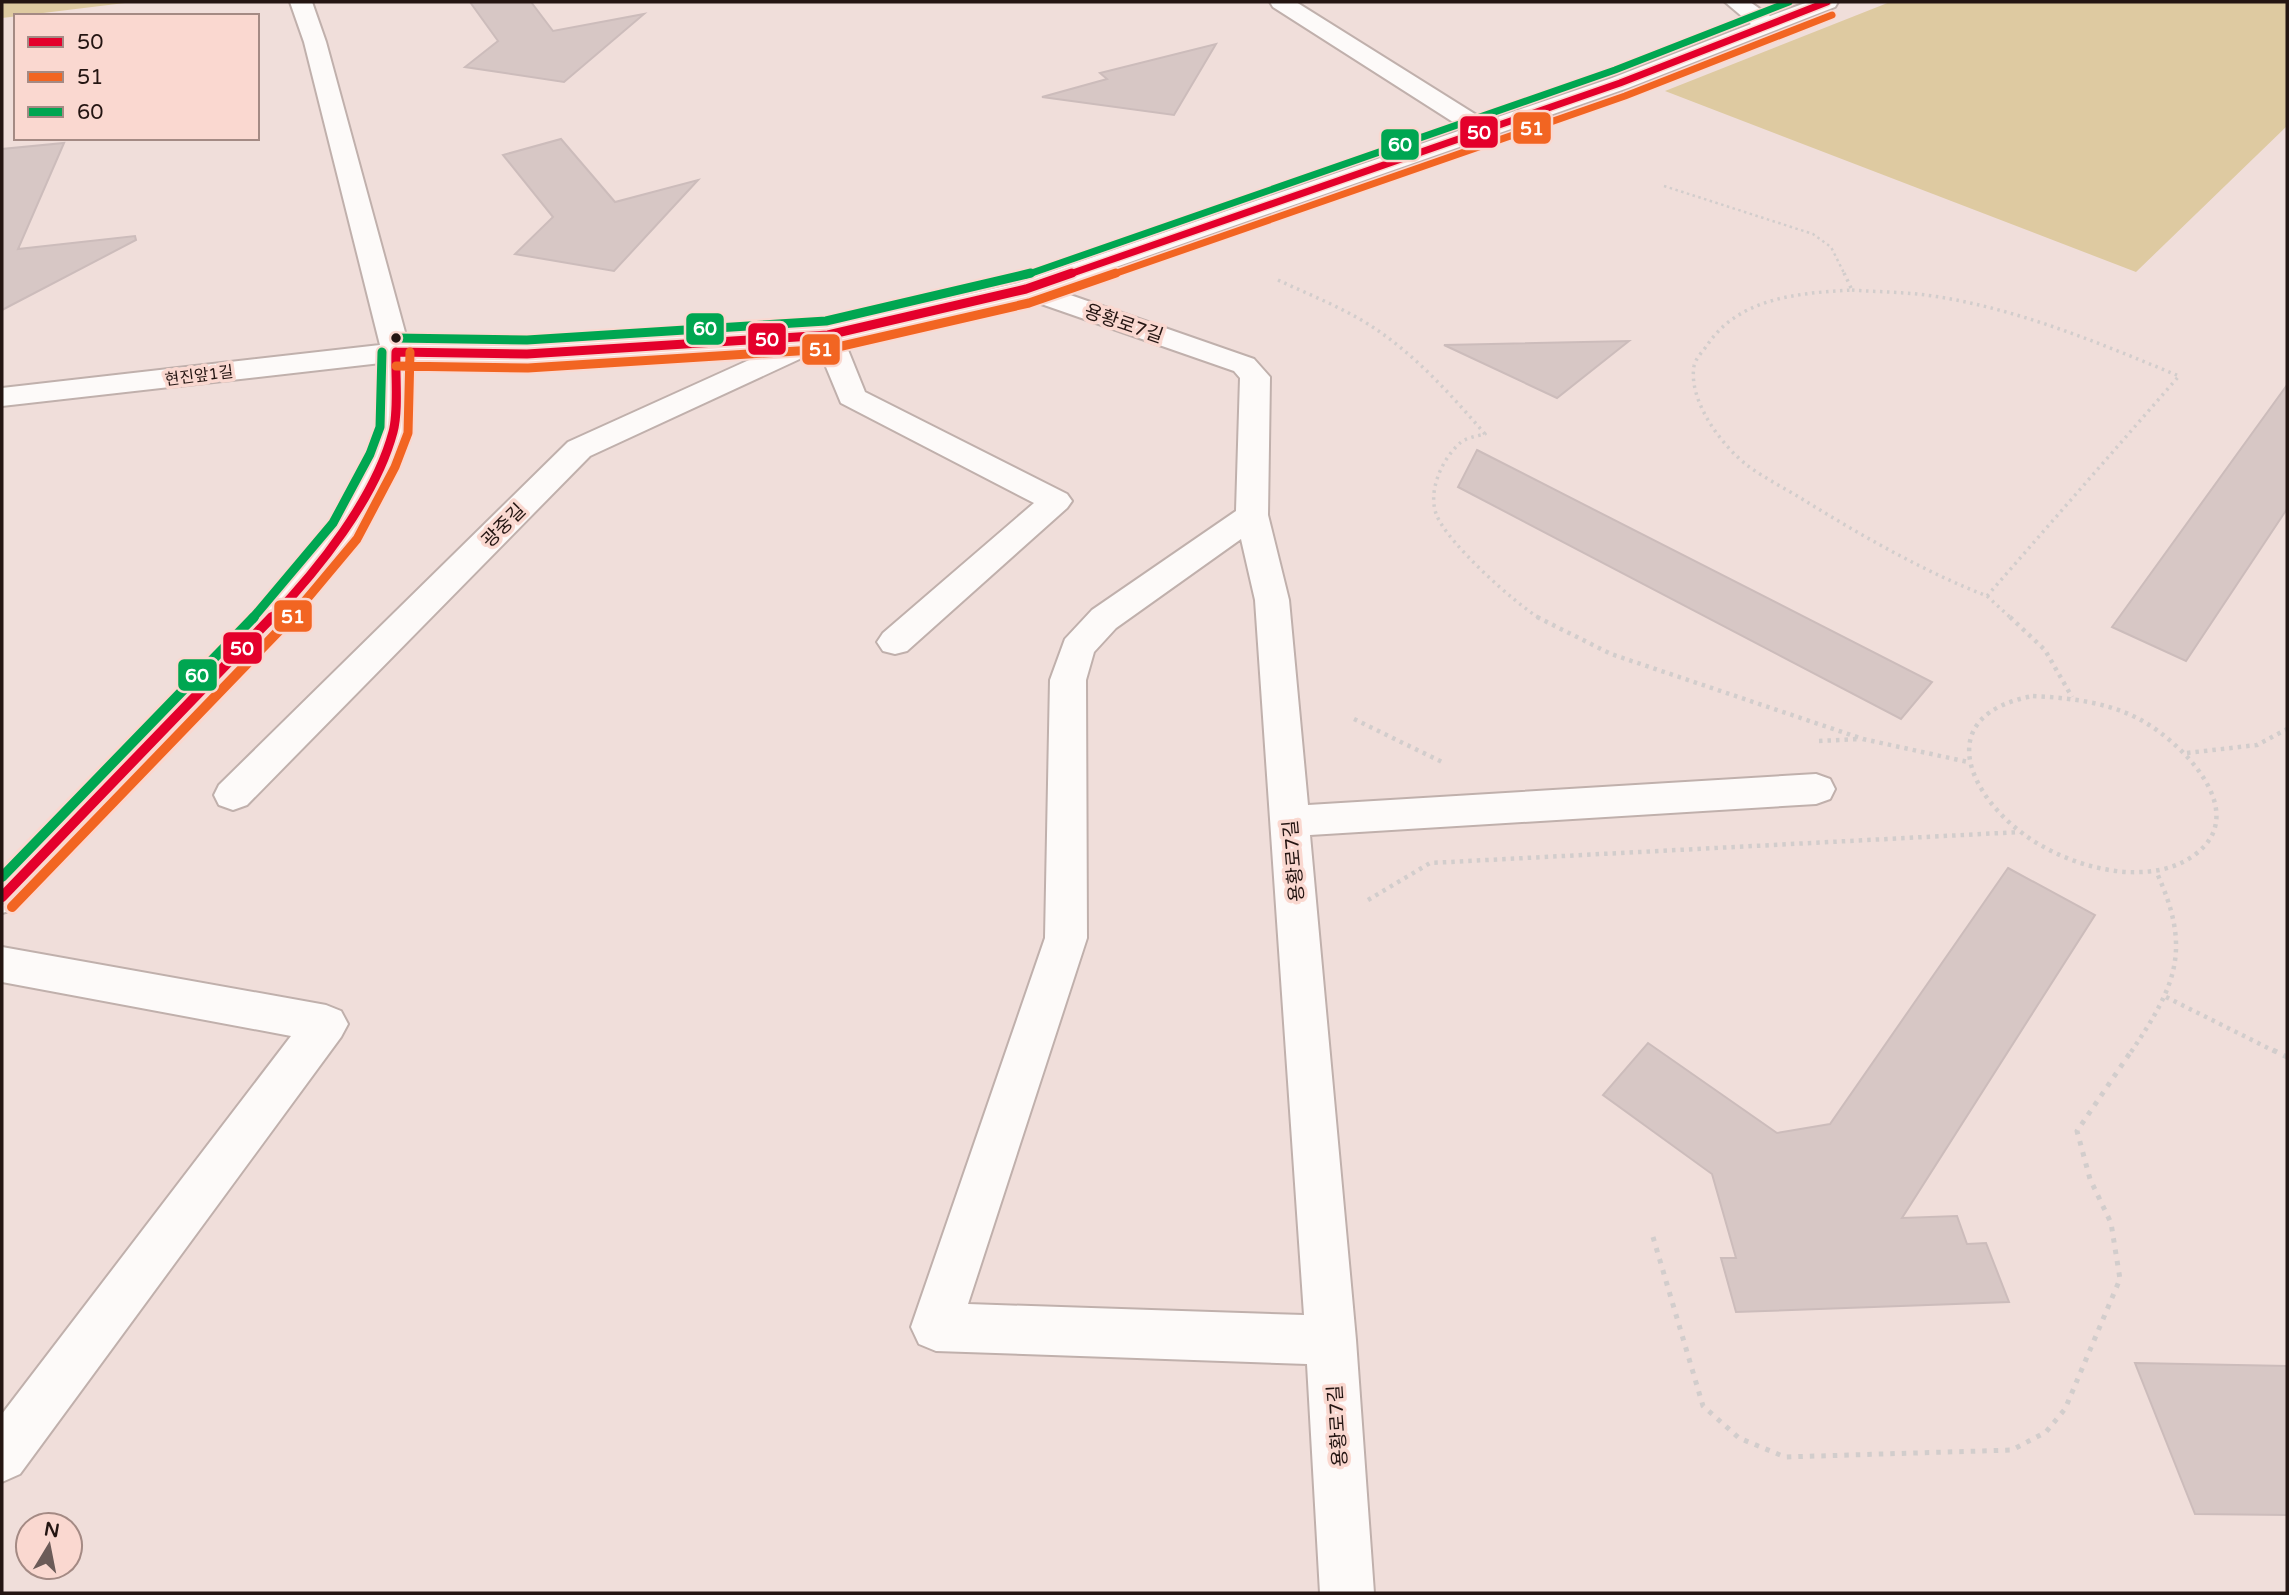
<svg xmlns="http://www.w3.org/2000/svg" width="2289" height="1595" font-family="'Varela Round','Noto Sans KR',sans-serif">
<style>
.green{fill:#decaa1}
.building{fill:#d7c7c5;stroke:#ccbcbb;stroke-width:2}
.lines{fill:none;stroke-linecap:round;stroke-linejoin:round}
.minor-casing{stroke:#c0b0ac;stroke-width:4}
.path-far3{stroke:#d2cdcc;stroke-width:2.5;stroke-dasharray:2.5 3.5;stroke-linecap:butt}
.path-far2{stroke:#d2cdcc;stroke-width:3.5;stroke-dasharray:2.5 4.5;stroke-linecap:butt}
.path-far1{stroke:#d2cdcc;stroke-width:4.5;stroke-dasharray:3.5 5;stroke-linecap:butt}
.path{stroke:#d2cdcc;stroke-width:5;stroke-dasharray:4.5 7;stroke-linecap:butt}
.minor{fill:#fdfaf9;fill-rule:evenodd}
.bus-1-far2-casing{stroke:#fad8d0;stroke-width:10}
.bus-1-far1-casing{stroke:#fad8d0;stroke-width:13}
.bus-1-casing{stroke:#fad8d0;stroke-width:16}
.bus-2-far2-casing{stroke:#fad8d0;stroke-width:10}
.bus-2-far1-casing{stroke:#fad8d0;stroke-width:13}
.bus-2-casing{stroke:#fad8d0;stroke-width:16}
.bus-3-far2-casing{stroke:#fad8d0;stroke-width:10}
.bus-3-far1-casing{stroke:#fad8d0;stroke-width:13}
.bus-3-casing{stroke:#fad8d0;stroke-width:16}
.bus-1-far2{stroke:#e4002b;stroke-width:7}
.bus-1-far1{stroke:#e4002b;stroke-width:9}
.bus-1{stroke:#e4002b;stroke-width:10}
.bus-2-far2{stroke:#f26522;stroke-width:7}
.bus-2-far1{stroke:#f26522;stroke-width:9}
.bus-2{stroke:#f26522;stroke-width:10}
.bus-3-far2{stroke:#00a651;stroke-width:7}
.bus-3-far1{stroke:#00a651;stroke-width:9}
.bus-3{stroke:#00a651;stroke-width:10}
.bus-dot{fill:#241512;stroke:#fad8d0;stroke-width:2.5}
.labels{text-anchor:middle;stroke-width:7;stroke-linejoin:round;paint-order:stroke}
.far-street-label{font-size:16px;fill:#241512;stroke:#fad8d0}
.street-label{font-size:19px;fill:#241512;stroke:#fad8d0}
.line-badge{stroke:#fad8d0;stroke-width:2.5}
.badge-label{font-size:19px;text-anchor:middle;font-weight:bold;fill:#fff}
</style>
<rect width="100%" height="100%" fill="#f0deda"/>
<path class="green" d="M 2,2 L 133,2 L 2,18 Z
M 1890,2 L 2287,2 L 2287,126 L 2136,272 L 1665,91 Z"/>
<path class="building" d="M 470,2 L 531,2 L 553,31 L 644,14 L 564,82 L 465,67 L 498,41 Z
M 1216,44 L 1174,115 L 1042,97 L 1107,79 L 1100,73 Z
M 561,139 L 615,202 L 698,180 L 614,271 L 515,254 L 553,217 L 503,155 Z
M 64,143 L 18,249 L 135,236 L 136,240 L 2,310 L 2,149 Z
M 1629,341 L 1557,398 L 1444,345 Z
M 2287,385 L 2287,509 L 2186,661 L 2112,627 Z
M 1477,450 L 1932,682 L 1901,719 L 1458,487 Z
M 2008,868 L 2095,915 L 1902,1218 L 1957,1216 L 1967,1244 L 1986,1243 L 2009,1302 L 1736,1312 L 1721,1258 L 1736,1258 L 1712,1174 L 1603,1095 L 1648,1043 L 1777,1133 L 1830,1124 Z
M 2135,1363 L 2287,1366 L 2287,1515 L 2195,1514 Z"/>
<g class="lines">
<g class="minor-casing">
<path id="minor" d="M 290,2 L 312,2 L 326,42 L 408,343 L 527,345 L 828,326 L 1018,283 L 1464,129 L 1273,7 L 1270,2 L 1296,2 L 1486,121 L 1612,78 L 1751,24 L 1725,2 L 1750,2 L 1770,16 L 1808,2 L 1838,2 L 1835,7 L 1628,88 L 1053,289 L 1254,359 L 1270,377 L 1268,515 L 1289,600 L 1308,805 L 1816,774 L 1830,779 L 1835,789 L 1830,799 L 1816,804 L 1310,835 L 1356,1340 L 1374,1593 L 1320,1593 L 1307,1364 L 936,1351 L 919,1344 L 911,1327 L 1045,938 L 1050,680 L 1065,639 L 1092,610 L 1236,511 L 1240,378 L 1234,371 L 1024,298 L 844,340 L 865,392 L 1067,494 L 1072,501 L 1067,508 L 907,651 L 895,654 L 883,651 L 877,642 L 883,633 L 1034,503 L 841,403 L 819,350 L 590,456 L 247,805 L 233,810 L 219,805 L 214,795 L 219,785 L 568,442 L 778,347 L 527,363 L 411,361 L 409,430 L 399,460 L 357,539 L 295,614 L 16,909 L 2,913 L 2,871 L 271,598 L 331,526 L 367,460 L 379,430 L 381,363 L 2,406 L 2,388 L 380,345 L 304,42 ZM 1241,539 L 1255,600 L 1304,1315 L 968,1304 L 1087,938 L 1086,680 L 1094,652 L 1116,628 Z
M 2,947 L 326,1005 L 341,1011 L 348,1024 L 341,1037 L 20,1474 L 2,1482 L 2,1414 L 291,1036 L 2,982 Z"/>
</g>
<path class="path-far3" d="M 1664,186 L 1813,234 L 1831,247 L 1845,275"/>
<path class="path-far2" d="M 1844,273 L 1852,290
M 1278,280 C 1312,296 1349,310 1380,332 C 1420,360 1453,397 1485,434 C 1477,436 1465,438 1460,443 C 1441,460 1427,493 1437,516 C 1448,543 1515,604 1541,619
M 1852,290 C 1879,292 1906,292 1933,296 C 2019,309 2099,343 2179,376 L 1987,596 C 1925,572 1864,537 1807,502 C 1788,490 1766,479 1748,466 C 1722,446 1688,401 1694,366 C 1695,359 1704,350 1708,344 C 1740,297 1800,293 1852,290 Z
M 1987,596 L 2012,619"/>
<path class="path-far1" d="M 1537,617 L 1611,654 L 1863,739 L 1968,762
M 2010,617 L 2045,650 L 2072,697
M 2033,696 C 2070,698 2108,702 2141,720 C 2184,744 2253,814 2193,856 C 2173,870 2150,873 2127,872 C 2094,870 2060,858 2032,840 C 1968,798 1930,715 2033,696 Z
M 1354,719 L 1444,763
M 1819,741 L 1860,739
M 2187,753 L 2257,745 L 2287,729
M 1368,900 L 1430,863 L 2020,832
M 2166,997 L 2276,1052
M 2131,1052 C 2177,984 2192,949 2156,871"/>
<path class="path" d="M 2273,1050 L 2287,1057
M 1653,1237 L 1703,1406 L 1739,1438 L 1785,1457 L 2012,1450 L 2046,1432 L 2065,1409 L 2120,1279 L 2111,1223 L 2090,1179 L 2077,1131 L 2132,1050"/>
<use href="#minor" class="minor"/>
<g class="bus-1-far2-casing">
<path id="bus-1-far2" d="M 1067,275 L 1620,83 L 1827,2"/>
</g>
<g class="bus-1-far1-casing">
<path id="bus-1-far1" d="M 396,352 L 527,354 L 828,335 L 1026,289 L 1072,273
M 271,619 C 318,570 375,499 393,432 C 399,410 395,375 396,352"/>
</g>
<g class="bus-1-casing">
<path id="bus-1" d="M 2,897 L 272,617"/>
</g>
<g class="bus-2-far2-casing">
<path id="bus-2-far2" d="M 1111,275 L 1625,96 L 1832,15"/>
</g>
<g class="bus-2-far1-casing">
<path id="bus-2-far1" d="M 396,366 L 528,368 L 829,349 L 1029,303 L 1116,273
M 290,619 L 357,539 L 395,467 L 408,433 L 410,352"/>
</g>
<g class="bus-2-casing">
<path id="bus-2" d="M 12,907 L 292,617"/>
</g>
<g class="bus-3-far2-casing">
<path id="bus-3-far2" d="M 1026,275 L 1615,70 L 1789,2"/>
</g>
<g class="bus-3-far1-casing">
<path id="bus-3-far1" d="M 396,338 L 527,340 L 826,321 L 1031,273
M 252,619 L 333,523 L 370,454 L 380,427 L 382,352"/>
</g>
<g class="bus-3-casing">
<path id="bus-3" d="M 2,877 L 254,617"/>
</g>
<use href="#bus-1-far2" class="bus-1-far2"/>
<use href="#bus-1-far1" class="bus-1-far1"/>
<use href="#bus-1" class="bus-1"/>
<use href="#bus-2-far2" class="bus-2-far2"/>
<use href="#bus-2-far1" class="bus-2-far1"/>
<use href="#bus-2" class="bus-2"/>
<use href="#bus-3-far2" class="bus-3-far2"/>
<use href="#bus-3-far1" class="bus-3-far1"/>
<use href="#bus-3" class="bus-3"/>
</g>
<circle class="bus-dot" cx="396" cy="338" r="6"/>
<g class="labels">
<g class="far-street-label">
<text transform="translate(199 375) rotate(-7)" y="6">현진앞1길</text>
</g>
<g class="street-label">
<text transform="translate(1124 323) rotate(19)" y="7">용황로7길</text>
<text transform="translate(503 525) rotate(-45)" y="7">광중길</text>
<text transform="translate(1293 861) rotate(-95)" y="7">용황로7길</text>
<text transform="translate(1337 1426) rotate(-94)" y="7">용황로7길</text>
</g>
</g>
<g class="line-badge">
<rect x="1512" y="111" width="40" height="34" rx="7" fill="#f26522"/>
<rect x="1459" y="115" width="40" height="34" rx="7" fill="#e4002b"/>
<rect x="1380" y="128" width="40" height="33" rx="7" fill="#00a651"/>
<rect x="685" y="312" width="40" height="34" rx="7" fill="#00a651"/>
<rect x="747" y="322" width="40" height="34" rx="7" fill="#e4002b"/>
<rect x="801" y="333" width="40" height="33" rx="7" fill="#f26522"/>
<rect x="273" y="599" width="40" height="34" rx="7" fill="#f26522"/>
<rect x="222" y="631" width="41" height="34" rx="7" fill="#e4002b"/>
<rect x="177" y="658" width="41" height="34" rx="7" fill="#00a651"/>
</g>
<g class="badge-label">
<text x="1532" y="135">51</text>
<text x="1479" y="139">50</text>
<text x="1400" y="151">60</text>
<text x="705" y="335">60</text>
<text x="767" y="346">50</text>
<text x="821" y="356">51</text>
<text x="293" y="623">51</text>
<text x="242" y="655">50</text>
<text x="197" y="682">60</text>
</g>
<rect width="2289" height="1595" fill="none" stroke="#241512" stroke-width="7"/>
<rect x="14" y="14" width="245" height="126" fill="#fad8d0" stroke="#a48a84" stroke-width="2"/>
<rect x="28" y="37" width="35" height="10" fill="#e4002b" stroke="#a48a84" stroke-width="2"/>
<text x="77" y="49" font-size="21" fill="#241512">50</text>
<rect x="28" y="72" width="35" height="10" fill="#f26522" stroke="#a48a84" stroke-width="2"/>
<text x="77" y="84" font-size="21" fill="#241512">51</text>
<rect x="28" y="107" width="35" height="10" fill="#00a651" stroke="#a48a84" stroke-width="2"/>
<text x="77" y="119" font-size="21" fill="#241512">60</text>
<g transform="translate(49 1546) rotate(10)"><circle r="33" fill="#fad8d0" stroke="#a48a84" stroke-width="2"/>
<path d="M0-5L12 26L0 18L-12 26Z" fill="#6b5b58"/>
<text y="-10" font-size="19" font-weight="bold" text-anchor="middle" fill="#241512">N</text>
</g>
</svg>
